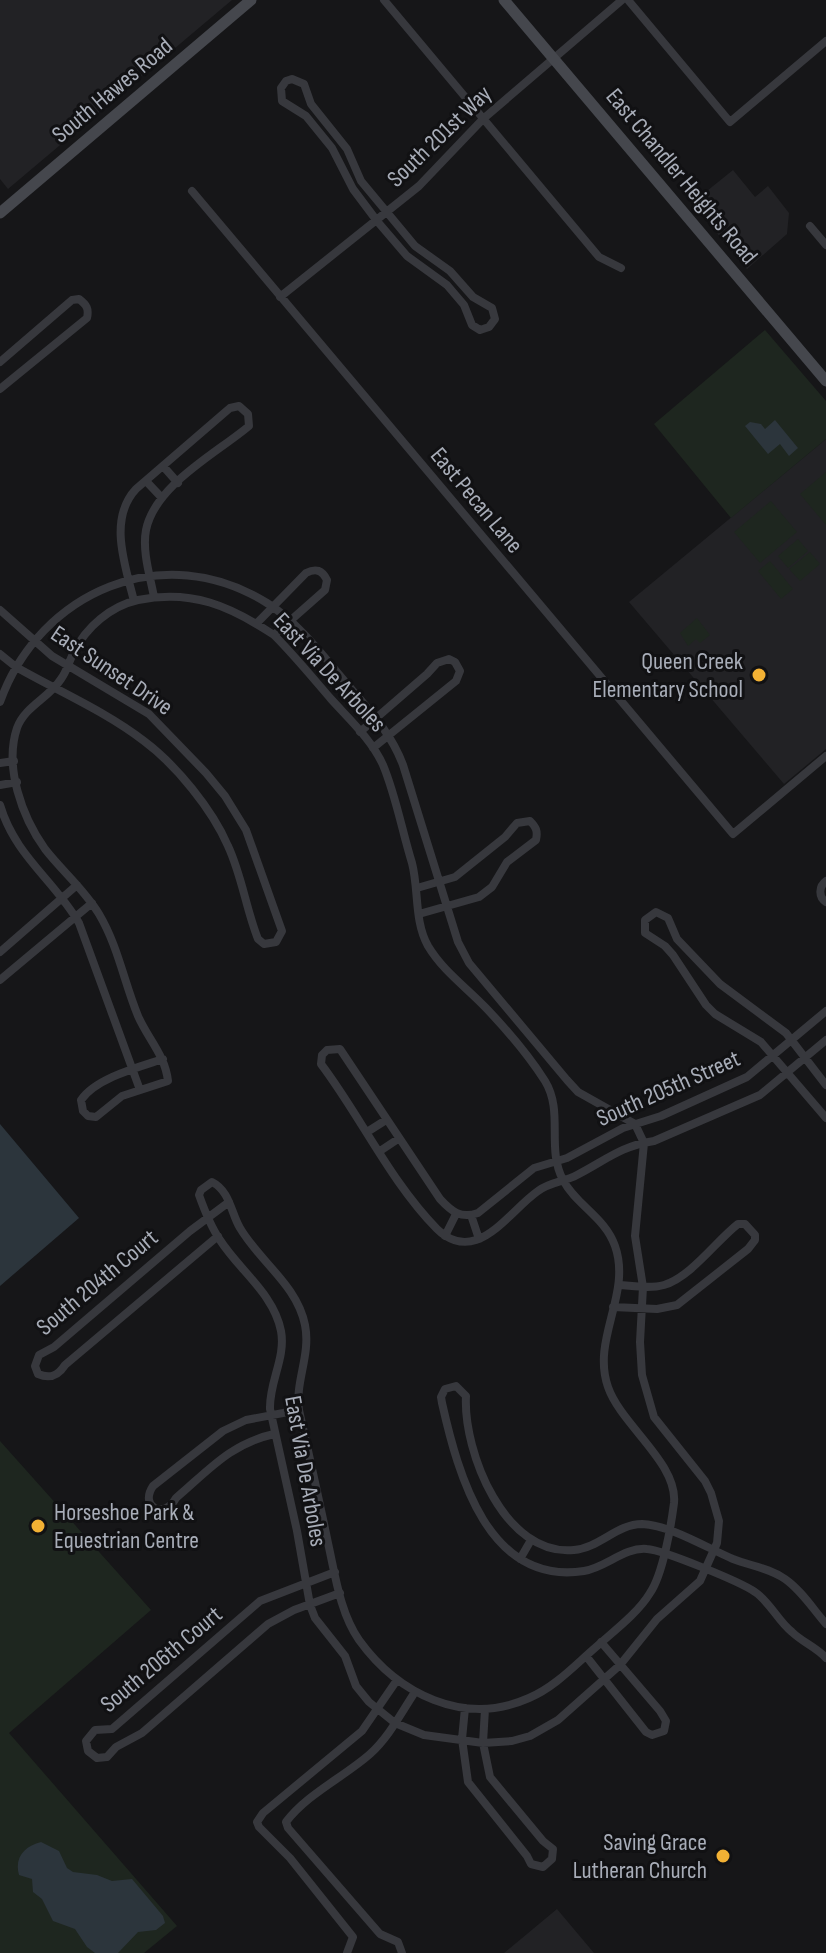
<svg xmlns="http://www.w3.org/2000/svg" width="826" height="1953" font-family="'Sofia Sans Condensed',sans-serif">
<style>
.built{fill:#222225}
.green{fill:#1e261f}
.water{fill:#2c353c}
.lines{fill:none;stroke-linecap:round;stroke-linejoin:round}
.minor{stroke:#37383d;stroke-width:8}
.secondary{stroke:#45474d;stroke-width:11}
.poi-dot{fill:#f2b134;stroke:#111113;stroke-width:3}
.labels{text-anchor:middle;stroke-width:6;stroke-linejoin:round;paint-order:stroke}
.street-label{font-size:24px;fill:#a8adb8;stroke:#111113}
.poi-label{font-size:24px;fill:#a8adb8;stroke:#111113;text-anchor:end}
</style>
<rect width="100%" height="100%" fill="#161618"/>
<path class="built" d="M 0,0 L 232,0 L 8,189 L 0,179 Z
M 733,170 L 755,197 L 768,186 L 789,213 L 787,234 L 747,269 L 692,203 Z
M 826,439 L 826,749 L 784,784 L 629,602 Z
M 557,1909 L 594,1953 L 504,1953 Z"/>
<path class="green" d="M 765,330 L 826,401 L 826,439 L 731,518 L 654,424 Z
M 826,472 L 826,525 L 800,494 Z
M 771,501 L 797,532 L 760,563 L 734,532 Z
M 798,539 L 808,551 L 788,568 L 778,556 Z
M 810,552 L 820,564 L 800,581 L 789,569 Z
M 770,561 L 793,589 L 781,599 L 758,571 Z
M 697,618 L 710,635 L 700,643 L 696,639 L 688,646 L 680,633 Z
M 0,1441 L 151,1610 L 9,1733 L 177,1926 L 144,1953 L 0,1953 Z"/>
<path class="water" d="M 775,420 L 798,448 L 789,456 L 780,444 L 768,454 L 745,426 L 750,422 L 761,424 L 765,429 Z
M 0,1124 L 79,1218 L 0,1286 Z
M 41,1842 L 59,1851 L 67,1868 L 73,1872 L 97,1875 L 112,1881 L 132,1879 L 163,1916 L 165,1923 L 156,1930 L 138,1932 L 118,1953 L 95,1953 L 87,1947 L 75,1929 L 53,1921 L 42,1899 L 33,1892 L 32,1879 L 19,1875 C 14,1857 25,1846 41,1842 Z"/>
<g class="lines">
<path class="minor" d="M 384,0 L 599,257 L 621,268
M 628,0 L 730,122 L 826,41
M 292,79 L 304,84 L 311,104 L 347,149 L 361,181 L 415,246 L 450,271 L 473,297 L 492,308 L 495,319 L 489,327 L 480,330 L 472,325 L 464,305 L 447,285 L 407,256 L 377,221 L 353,189 L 332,148 L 306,116 L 282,101 L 281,88 L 286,81 Z
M 192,191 L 733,834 L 826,756
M 810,226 L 826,245
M 280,297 L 419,186 L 483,119 L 622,0
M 0,362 L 72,300 L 79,299 C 87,305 89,309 87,318 L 0,389
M 163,466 L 178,483
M 146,481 L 162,498
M 134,601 C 125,565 108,519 136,489 L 223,414 L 230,408 L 239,406 L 248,414 L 249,426 C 217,453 155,485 146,530 C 142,551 150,576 154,597
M 0,610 L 52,656 L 149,714 L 206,773 L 225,796 L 246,830 L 282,931 L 276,942 L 264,944 L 258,939 C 246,909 242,876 228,846 C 212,809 176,765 144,741 C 105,711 58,691 16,667 L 0,654
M 257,623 L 306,573 C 316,568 322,570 327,580 L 325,590 L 274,635
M 0,702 C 40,591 164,538 267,603 C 300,624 323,656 348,685 C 370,711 391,733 403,765 L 458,942 L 469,963 L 567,1080 L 578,1092 L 635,1124 L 644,1143 L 635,1236 L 643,1287 L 640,1342 L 642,1375 L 654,1417 L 705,1481 L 711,1493 L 719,1521 L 717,1543 L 700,1581 L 657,1619 L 620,1665 L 558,1720 L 530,1736 L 512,1741 L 483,1743 L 424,1735 L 395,1723 L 369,1702 L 356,1686 L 345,1656 L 315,1618 L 310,1605 L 297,1531 L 270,1409 C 269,1382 286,1358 281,1331 C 274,1294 239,1270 220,1240 C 211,1227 204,1209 199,1195 L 201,1190 L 212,1182 C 230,1191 231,1213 240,1228 C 260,1262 297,1285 305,1325 C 311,1355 295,1381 299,1410 C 309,1455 319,1499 328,1543 C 335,1574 340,1613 359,1640 C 398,1694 464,1727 529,1698 C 555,1687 575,1665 596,1647 C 614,1631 638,1613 650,1593 C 663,1574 671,1526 674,1503 C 678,1463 621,1425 608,1387 C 591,1339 632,1294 615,1246 C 605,1217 576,1205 563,1180 C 546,1148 564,1112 545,1081 C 529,1056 506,1029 486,1008 C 466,987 443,971 428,946 C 414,921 419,890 412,863 C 402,831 396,796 383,765 C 372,740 349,719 331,699 C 312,677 294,655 274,635 C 230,606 192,589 138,600 C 111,606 86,627 74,652 C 69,661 67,671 61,679 C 49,698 25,706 17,728 C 4,767 22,817 45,849 C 62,871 84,889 99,914 C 118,946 124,982 138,1016 C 148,1039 165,1055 168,1081 L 122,1096 L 96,1117 L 88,1116 L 83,1111 L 81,1100 C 96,1078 139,1067 163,1059
M 360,732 L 427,674 L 437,663 L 449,659 L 455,662 L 460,671 L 456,681 L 373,748
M 0,763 L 14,761
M 0,785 L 17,782
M 0,805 C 15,856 54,880 79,923 L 140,1090
M 826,881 C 819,886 818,897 826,902
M 417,888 L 455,877 L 505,837 L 517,823 L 530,821 C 536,827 538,831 536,840 L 507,862 L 492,887 L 479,897 L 419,914
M 0,952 L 77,885
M 0,980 L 92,903
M 826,1011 L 747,1077 L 661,1116 L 623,1128 L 567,1158 L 534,1168 L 478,1213 C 461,1219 452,1212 440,1199 L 340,1049 L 327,1050 L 322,1055 L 321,1064 C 361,1117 390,1181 437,1229 C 447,1239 461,1245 476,1240 C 499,1232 518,1205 538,1191 C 550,1182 564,1182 577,1175 C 606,1160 621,1146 654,1141 L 760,1095 L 826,1040
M 826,1085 L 786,1033 L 720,984 L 677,939 L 668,918 L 656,912 L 645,920 L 645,933 L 665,946 L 673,955 L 706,1005 L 715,1014 L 761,1042 L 826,1118
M 367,1132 L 386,1120
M 380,1151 L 398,1139
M 471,1215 L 479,1239
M 218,1236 L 65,1365 C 58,1376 50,1379 38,1374 L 35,1366 L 39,1355 L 54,1347 L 190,1231 L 229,1202
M 445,1236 L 456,1214
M 613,1307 L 657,1309 L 677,1305 L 748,1249 L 755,1240 L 755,1235 L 745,1224 L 738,1224 C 717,1240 691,1277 664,1285 C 650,1289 634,1286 619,1285
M 274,1434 C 230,1444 209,1470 176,1498 C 164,1520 139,1507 153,1486 L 223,1431 L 246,1420 L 299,1410
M 520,1559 L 531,1540
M 335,1572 L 260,1601 L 112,1729 L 95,1730 L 86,1741 L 88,1751 L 97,1758 L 107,1757 L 116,1747 L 142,1733 L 268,1624 L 294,1610 L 340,1593
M 826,1624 C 813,1609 801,1590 785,1579 C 769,1568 751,1566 733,1559 C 707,1548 670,1525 642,1524 C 617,1524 599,1548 574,1550 C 505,1557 463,1452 466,1396 L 456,1386 L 445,1389 L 441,1397 L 442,1403 C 458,1474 488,1586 584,1571 C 607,1567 624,1547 647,1549 C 663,1550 741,1582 755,1592 C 770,1602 778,1621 792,1632 C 802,1642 816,1647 826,1658
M 586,1656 L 646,1732 L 652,1735 L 664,1731 L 666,1721 L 660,1711 L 601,1642
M 465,1708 L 462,1739 L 468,1782 L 527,1856 L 531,1864 L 543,1867 L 552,1859 L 553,1849 L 543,1841 L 490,1777 L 483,1743 L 485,1709
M 347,1953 L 353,1937 L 290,1858 L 259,1827 L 257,1822 L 263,1813 L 362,1731 L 397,1680
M 402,1953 L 398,1942 L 380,1934 L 288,1828 L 286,1822 C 307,1794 344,1777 370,1754 C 389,1737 401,1713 415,1692"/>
<path class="secondary" d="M 504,0 L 826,381
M 0,213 L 251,0"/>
</g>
<g class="poi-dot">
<circle cx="759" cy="675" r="8"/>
<circle cx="38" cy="1526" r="8"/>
<circle cx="723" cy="1856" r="8"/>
</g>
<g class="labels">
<g class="street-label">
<text transform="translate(112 90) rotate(-40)" y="8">South Hawes Road</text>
<text transform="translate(439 136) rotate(-44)" y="8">South 201st Way</text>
<text transform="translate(682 176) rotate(50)" y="8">East Chandler Heights Road</text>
<text transform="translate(477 500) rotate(50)" y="8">East Pecan Lane</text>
<text transform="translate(112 670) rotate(34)" y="8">East Sunset Drive</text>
<text transform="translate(330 672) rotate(47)" y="8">East Via De Arboles</text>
<text transform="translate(668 1088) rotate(-24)" y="8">South 205th Street</text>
<text transform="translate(97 1282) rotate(-40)" y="8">South 204th Court</text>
<text transform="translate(306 1471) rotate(80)" y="8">East Via De Arboles</text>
<text transform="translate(161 1659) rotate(-40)" y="8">South 206th Court</text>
</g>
<g class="poi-label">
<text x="743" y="669">Queen Creek<tspan x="743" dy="28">Elementary School</tspan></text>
<text x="54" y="1520" text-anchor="start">Horseshoe Park &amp;<tspan x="54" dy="28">Equestrian Centre</tspan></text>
<text x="707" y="1850">Saving Grace<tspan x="707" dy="28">Lutheran Church</tspan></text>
</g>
</g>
</svg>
